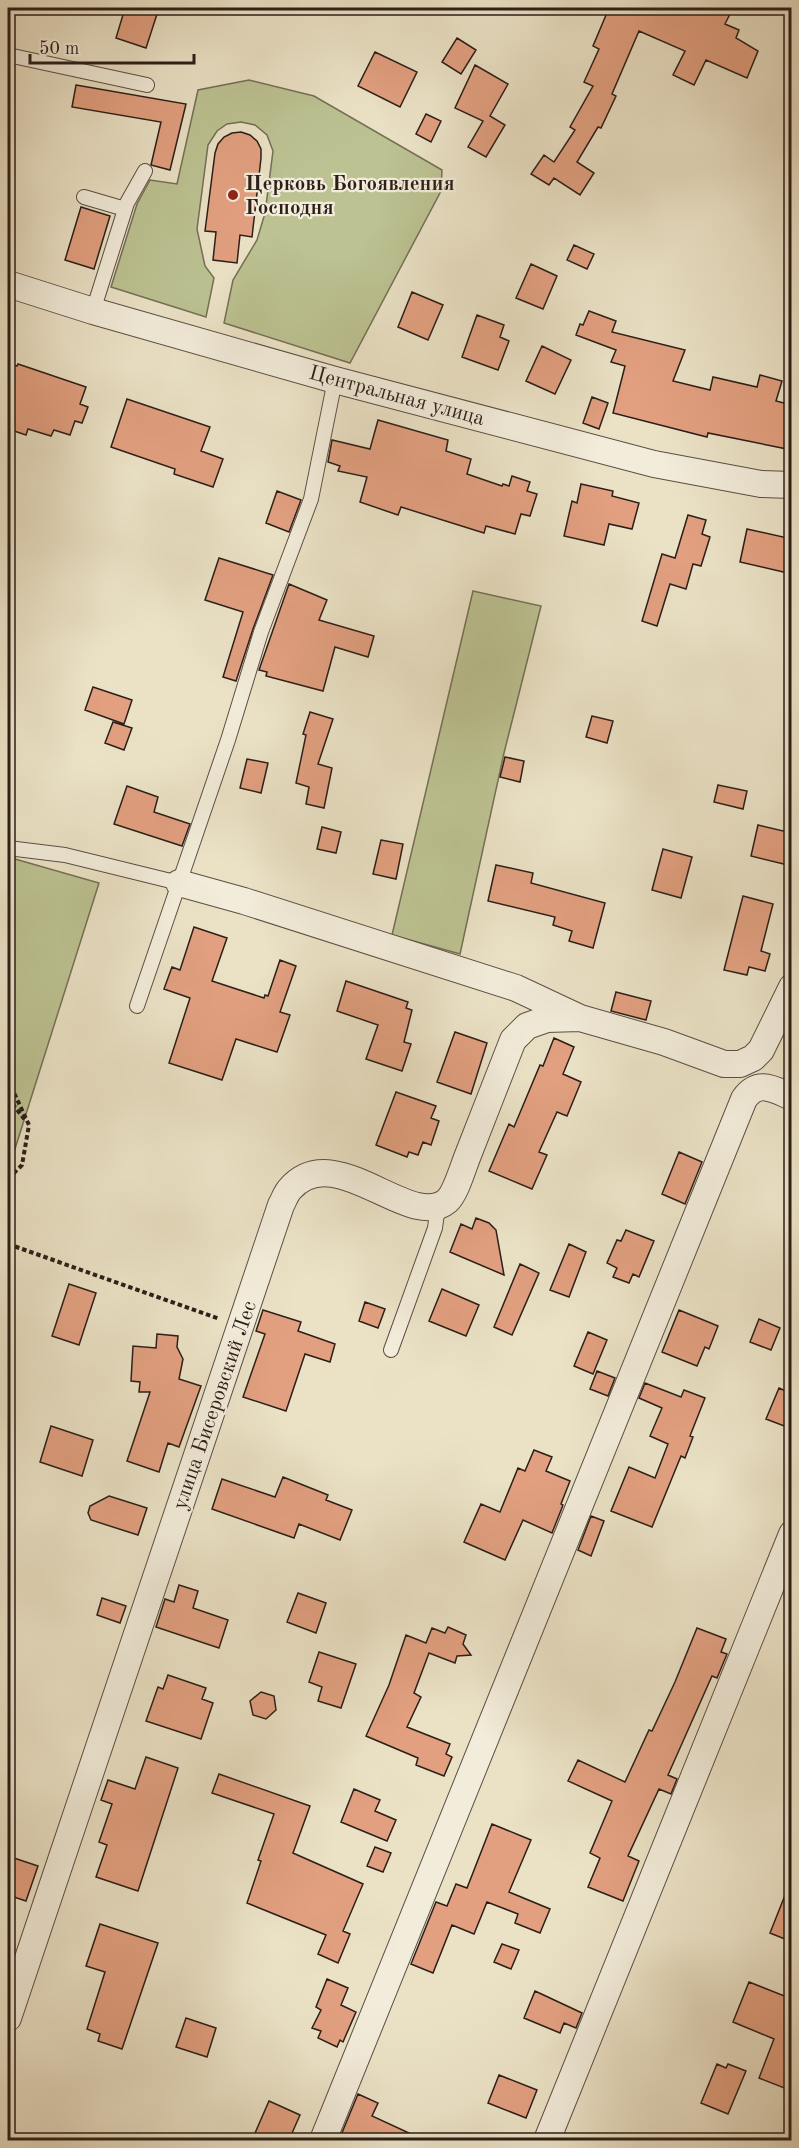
<svg xmlns="http://www.w3.org/2000/svg" width="799" height="2148" font-family="'Old Standard TT',serif">
<style>
.green{fill:#bcc292;stroke:#747056;stroke-width:1.5}
.building{fill:#e2a080;stroke:#2b1e19;stroke-width:1.5}
.lines{fill:none;stroke-linecap:round;stroke-linejoin:round}
.lane-casing{stroke:#5b4f44;stroke-width:16}
.street-casing{stroke:#5b4f44;stroke-width:28}
.path{stroke:#2b1e19;stroke-width:4;stroke-dasharray:4.5 3;stroke-linecap:butt}
.lane{stroke:#f2ecda;stroke-width:14}
.street{stroke:#f2ecda;stroke-width:26}
.poi-dot{fill:#8f2418;stroke:#f2ecda;stroke-width:2}
.labels{text-anchor:middle;stroke-width:4.5;stroke-linejoin:round;paint-order:stroke}
.poi-label{font-size:21px;font-weight:bold;fill:#2b1e19;stroke:#f2ecda;text-anchor:start}
.street-label{font-size:21px;fill:#2b1e19;stroke:#f2ecda}
</style>
<rect width="100%" height="100%" fill="#ebe2c6"/>
<filter id="stains"><feTurbulence type="fractalNoise" baseFrequency=".00333" numOctaves="4"/><feColorMatrix values="0 0 0 0 .2 0 0 0 0 .09 0 0 0 0 .02 0 0 0 .5 -.17"/></filter>
<radialGradient id="worn" r=".72"><stop offset=".6" stop-color="#630" stop-opacity="0"/><stop offset="1" stop-color="#630" stop-opacity=".3"/></radialGradient>
<path class="green" d="M 249,80 L 314,96 L 442,170 L 441,191 L 350,363 L 224,323 L 233,280 L 257,240 L 265,213 L 273,151 L 267,135 L 255,125 L 241,122 L 227,124 L 217,131 L 208,145 L 197,229 L 205,266 L 214,278 L 206,317 L 111,287 L 137,204 L 150,180 L 177,184 L 198,90 Z
M 473,591 L 541,606 L 504,753 L 460,954 L 392,935 Z
M 8,857 L 99,883 L 8,1171 Z"/>
<path class="building" d="M 125,8 L 159,8 L 146,48 L 116,38 Z
M 609,8 L 733,8 L 725,24 L 739,30 L 736,38 L 758,51 L 747,78 L 706,60 L 694,85 L 673,75 L 685,51 L 639,31 L 612,94 L 616,96 L 601,128 L 598,127 L 577,162 L 594,173 L 580,195 L 554,178 L 549,185 L 531,174 L 544,155 L 554,162 L 575,130 L 570,127 L 593,86 L 584,82 L 599,49 L 593,46 Z
M 457,38 L 476,50 L 461,74 L 442,62 Z
M 375,52 L 417,72 L 400,107 L 358,86 Z
M 475,65 L 508,84 L 490,116 L 505,125 L 486,157 L 468,147 L 483,121 L 455,108 Z
M 76,85 L 186,104 L 170,170 L 151,165 L 161,122 L 72,107 Z
M 426,114 L 441,121 L 431,142 L 416,134 Z
M 241,132 L 250,135 L 257,141 L 261,149 L 261,158 L 252,237 L 240,235 L 237,263 L 213,260 L 216,232 L 205,231 L 215,153 L 218,144 L 224,137 L 232,133 Z
M 81,207 L 110,216 L 94,269 L 65,260 Z
M 574,245 L 594,254 L 587,269 L 567,260 Z
M 531,264 L 557,276 L 543,309 L 516,298 Z
M 412,292 L 443,305 L 428,340 L 398,327 Z
M 589,311 L 616,321 L 612,332 L 685,350 L 673,381 L 710,390 L 713,377 L 757,387 L 760,375 L 782,381 L 776,401 L 792,405 L 792,450 L 708,433 L 707,437 L 613,413 L 625,366 L 611,362 L 616,350 L 576,335 L 580,324 L 583,325 Z
M 477,315 L 504,325 L 500,337 L 509,341 L 498,370 L 462,357 Z
M 542,346 L 571,360 L 555,394 L 526,381 Z
M 8,363 L 17,366 L 18,364 L 86,387 L 80,404 L 88,407 L 82,423 L 75,421 L 70,435 L 54,430 L 51,436 L 28,429 L 26,435 L 8,429 Z
M 592,397 L 608,403 L 599,429 L 583,423 Z
M 127,399 L 210,427 L 201,451 L 223,459 L 213,487 L 174,474 L 175,469 L 111,447 Z
M 378,420 L 448,440 L 446,451 L 471,459 L 467,474 L 502,486 L 503,484 L 509,486 L 512,476 L 530,482 L 527,491 L 537,494 L 530,516 L 521,514 L 515,534 L 486,526 L 484,533 L 401,507 L 398,515 L 360,502 L 367,477 L 338,471 L 340,466 L 328,462 L 332,440 L 370,449 Z
M 581,484 L 613,491 L 612,496 L 639,503 L 632,529 L 609,524 L 604,545 L 564,536 L 572,501 L 577,503 Z
M 277,491 L 301,500 L 289,532 L 266,523 Z
M 688,515 L 706,520 L 702,534 L 710,537 L 701,566 L 693,564 L 686,589 L 670,584 L 657,626 L 642,621 L 662,554 L 675,558 Z
M 747,529 L 792,539 L 792,574 L 740,562 Z
M 219,558 L 273,575 L 253,629 L 236,681 L 223,677 L 243,612 L 205,600 Z
M 289,584 L 327,600 L 319,620 L 374,636 L 368,657 L 335,647 L 323,691 L 266,676 L 267,672 L 259,670 Z
M 93,687 L 132,700 L 124,724 L 85,710 Z
M 310,712 L 333,719 L 318,764 L 332,768 L 324,808 L 306,804 L 309,787 L 296,783 L 306,735 L 303,734 Z
M 592,716 L 613,721 L 607,743 L 586,737 Z
M 113,722 L 132,728 L 124,750 L 105,743 Z
M 505,757 L 524,761 L 520,782 L 500,777 Z
M 247,759 L 268,763 L 261,793 L 240,788 Z
M 718,785 L 747,791 L 743,809 L 714,802 Z
M 127,786 L 158,797 L 154,812 L 190,824 L 182,846 L 114,824 Z
M 758,825 L 792,833 L 792,866 L 751,856 Z
M 322,827 L 341,832 L 336,853 L 317,849 Z
M 381,840 L 403,844 L 396,879 L 373,874 Z
M 663,849 L 692,857 L 681,898 L 652,890 Z
M 496,865 L 533,873 L 531,883 L 605,903 L 593,948 L 569,941 L 572,931 L 553,925 L 555,917 L 488,901 Z
M 743,896 L 773,904 L 761,951 L 770,954 L 765,971 L 749,967 L 747,975 L 724,970 Z
M 194,927 L 227,938 L 212,981 L 264,998 L 265,995 L 268,996 L 280,960 L 296,966 L 280,1012 L 290,1015 L 277,1052 L 236,1039 L 222,1080 L 169,1063 L 190,998 L 164,989 L 172,967 L 180,970 Z
M 346,981 L 408,1002 L 406,1008 L 412,1010 L 404,1042 L 411,1044 L 402,1071 L 366,1059 L 378,1025 L 337,1011 Z
M 616,992 L 651,1001 L 646,1020 L 611,1011 Z
M 455,1032 L 487,1043 L 471,1094 L 437,1082 Z
M 554,1038 L 574,1047 L 563,1074 L 581,1082 L 567,1116 L 557,1112 L 539,1152 L 547,1155 L 532,1189 L 489,1171 L 509,1124 L 514,1127 L 540,1065 L 543,1066 Z
M 396,1092 L 436,1106 L 431,1118 L 439,1121 L 431,1145 L 423,1142 L 418,1155 L 409,1152 L 407,1157 L 376,1145 Z
M 679,1152 L 702,1162 L 685,1204 L 662,1194 Z
M 476,1218 L 489,1223 L 496,1230 L 504,1275 L 450,1252 L 461,1224 L 472,1229 Z
M 626,1230 L 654,1241 L 639,1277 L 633,1274 L 629,1283 L 613,1277 L 617,1268 L 607,1263 L 617,1240 L 621,1241 Z
M 569,1244 L 586,1252 L 569,1297 L 550,1290 Z
M 520,1264 L 539,1273 L 512,1335 L 494,1327 Z
M 69,1284 L 96,1293 L 79,1345 L 52,1336 Z
M 442,1289 L 479,1305 L 466,1336 L 429,1321 Z
M 365,1302 L 385,1309 L 378,1328 L 359,1321 Z
M 263,1310 L 301,1322 L 298,1331 L 335,1344 L 330,1362 L 305,1354 L 286,1411 L 243,1397 L 265,1334 L 256,1331 Z
M 679,1310 L 718,1326 L 709,1349 L 705,1347 L 697,1366 L 662,1352 Z
M 759,1319 L 780,1328 L 771,1350 L 750,1342 Z
M 588,1332 L 607,1340 L 593,1374 L 574,1366 Z
M 157,1334 L 178,1336 L 177,1347 L 183,1359 L 179,1379 L 201,1386 L 179,1447 L 168,1443 L 159,1472 L 127,1461 L 150,1392 L 139,1392 L 140,1382 L 131,1381 L 133,1346 L 156,1348 Z
M 597,1371 L 615,1378 L 608,1396 L 590,1389 Z
M 645,1383 L 681,1397 L 684,1390 L 705,1398 L 690,1436 L 693,1437 L 685,1458 L 681,1456 L 652,1527 L 611,1511 L 629,1467 L 655,1478 L 668,1444 L 650,1436 L 662,1408 L 639,1398 Z
M 779,1388 L 792,1394 L 792,1429 L 766,1419 Z
M 51,1426 L 93,1440 L 82,1476 L 40,1462 Z
M 534,1450 L 552,1457 L 546,1471 L 570,1481 L 561,1504 L 563,1505 L 552,1533 L 523,1520 L 505,1560 L 464,1542 L 481,1504 L 500,1512 L 518,1468 L 525,1471 Z
M 283,1477 L 328,1495 L 326,1500 L 352,1510 L 340,1540 L 299,1524 L 294,1538 L 212,1509 L 222,1479 L 275,1497 Z
M 109,1496 L 147,1508 L 138,1535 L 91,1520 L 88,1513 L 90,1506 Z
M 591,1516 L 604,1521 L 591,1556 L 578,1550 Z
M 179,1585 L 198,1591 L 193,1608 L 228,1620 L 219,1648 L 156,1627 L 165,1599 L 174,1602 Z
M 298,1593 L 326,1603 L 316,1633 L 287,1622 Z
M 102,1598 L 126,1606 L 120,1623 L 97,1615 Z
M 448,1627 L 466,1635 L 463,1644 L 471,1655 L 457,1656 L 455,1663 L 429,1653 L 414,1693 L 421,1697 L 407,1727 L 450,1744 L 446,1754 L 452,1757 L 444,1776 L 416,1765 L 418,1758 L 366,1736 L 389,1685 L 406,1635 L 426,1643 L 432,1628 L 445,1633 Z
M 697,1628 L 726,1639 L 721,1652 L 727,1654 L 717,1678 L 712,1676 L 668,1775 L 677,1779 L 671,1794 L 659,1789 L 628,1856 L 639,1861 L 623,1901 L 588,1887 L 600,1858 L 590,1853 L 612,1801 L 568,1781 L 578,1760 L 625,1782 L 649,1730 L 652,1731 L 675,1682 Z
M 319,1652 L 356,1664 L 341,1708 L 318,1701 L 322,1687 L 309,1682 Z
M 168,1675 L 206,1688 L 202,1699 L 213,1703 L 201,1739 L 146,1721 L 158,1687 L 163,1689 Z
M 261,1692 L 274,1696 L 276,1710 L 266,1719 L 253,1715 L 250,1701 Z
M 146,1757 L 178,1768 L 138,1891 L 96,1877 L 107,1845 L 99,1842 L 112,1804 L 101,1800 L 108,1780 L 135,1789 Z
M 219,1774 L 310,1806 L 293,1853 L 363,1884 L 343,1931 L 350,1934 L 338,1963 L 318,1954 L 326,1935 L 247,1903 L 261,1861 L 258,1860 L 274,1814 L 212,1793 Z
M 354,1789 L 380,1800 L 375,1811 L 396,1820 L 387,1841 L 341,1822 Z
M 492,1824 L 531,1840 L 509,1892 L 550,1909 L 540,1933 L 515,1923 L 518,1914 L 487,1902 L 474,1934 L 452,1925 L 433,1973 L 411,1964 L 436,1902 L 447,1906 L 456,1884 L 467,1888 Z
M 375,1847 L 391,1853 L 383,1872 L 367,1866 Z
M 8,1856 L 38,1866 L 26,1901 L 8,1895 Z
M 791,1880 L 792,1881 L 792,1942 L 770,1933 Z
M 100,1924 L 158,1943 L 122,2049 L 98,2041 L 100,2034 L 87,2029 L 105,1972 L 86,1966 Z
M 502,1944 L 519,1950 L 511,1969 L 494,1962 Z
M 327,1979 L 348,1988 L 341,2005 L 356,2012 L 343,2042 L 340,2040 L 337,2047 L 318,2038 L 321,2031 L 312,2028 L 321,2010 L 316,2007 Z
M 749,1982 L 792,1999 L 792,2091 L 759,2078 L 774,2039 L 733,2022 Z
M 535,1991 L 582,2013 L 576,2028 L 564,2023 L 560,2033 L 524,2018 Z
M 186,2018 L 216,2028 L 207,2057 L 176,2047 Z
M 717,2064 L 726,2068 L 728,2064 L 746,2071 L 728,2114 L 701,2103 Z
M 499,2075 L 537,2090 L 526,2118 L 488,2103 Z
M 358,2094 L 378,2103 L 372,2116 L 424,2140 L 339,2140 Z
M 269,2101 L 300,2115 L 289,2140 L 252,2140 Z"/>
<g class="lines">
<g class="lane-casing">
<path id="lane" d="M 8,55 L 147,85
M 84,197 L 125,209
M 93,311 L 127,203 L 145,171
M 8,848 L 65,855 L 179,883
M 137,1006 L 228,740 L 261,632 L 311,499 L 335,380
M 391,1350 L 435,1228 L 438,1206"/>
</g>
<g class="street-casing">
<path id="street" d="M 8,284 L 93,311 L 335,380 L 654,464 L 761,484 L 792,485
M 179,883 L 244,901 L 516,988 L 580,1018 L 664,1042 L 724,1064 L 740,1064 L 753,1058 L 761,1050 L 792,987
M 8,2018 L 281,1205 C 284,1200 286,1193 290,1189 C 335,1137 410,1232 447,1201 C 456,1193 463,1167 468,1155 C 483,1117 498,1078 513,1040 L 527,1026 L 547,1019 L 580,1018
M 323,2140 L 744,1099 C 758,1079 773,1089 792,1097
M 547,2140 L 792,1534"/>
</g>
<path class="path" d="M 8,1080 L 29,1125 L 22,1165 L 12,1175 L 8,1187
M 8,1098 L 25,1120
M 8,1244 L 220,1319"/>
<use href="#lane" class="lane"/>
<use href="#street" class="street"/>
</g>
<circle class="poi-dot" cx="233" cy="195" r="6"/>
<g class="labels">
<g class="poi-label">
<text x="245" y="190">Церковь Богоявления<tspan x="245" dy="24">Господня</tspan></text>
</g>
<g class="street-label">
<text transform="translate(397 395) rotate(15)" y="7">Центральная улица</text>
<text transform="translate(214 1405) rotate(-71)" y="7">улица Бисеровский Лес</text>
</g>
</g>
<rect width="799" height="2148" fill="none" stroke="#ebe2c6" stroke-width="30"/>
<rect x="9" y="9" width="781" height="2130" fill="none" stroke="#2b1e19" stroke-width="3"/>
<rect x="15" y="15" width="769" height="2118" fill="none" stroke="#2b1e19" stroke-width="1.5"/>
<path d="M30 54v9h164v-9" fill="none" stroke="#2b1e19" stroke-width="3"/>
<text x="39" y="54" font-size="18" fill="#2b1e19" stroke="#f2ecda" stroke-width="4.5" paint-order="stroke">50 m</text>
<rect width="100%" height="100%" filter="url(#stains)"/>
<rect width="100%" height="100%" fill="url(#worn)"/>
</svg>
